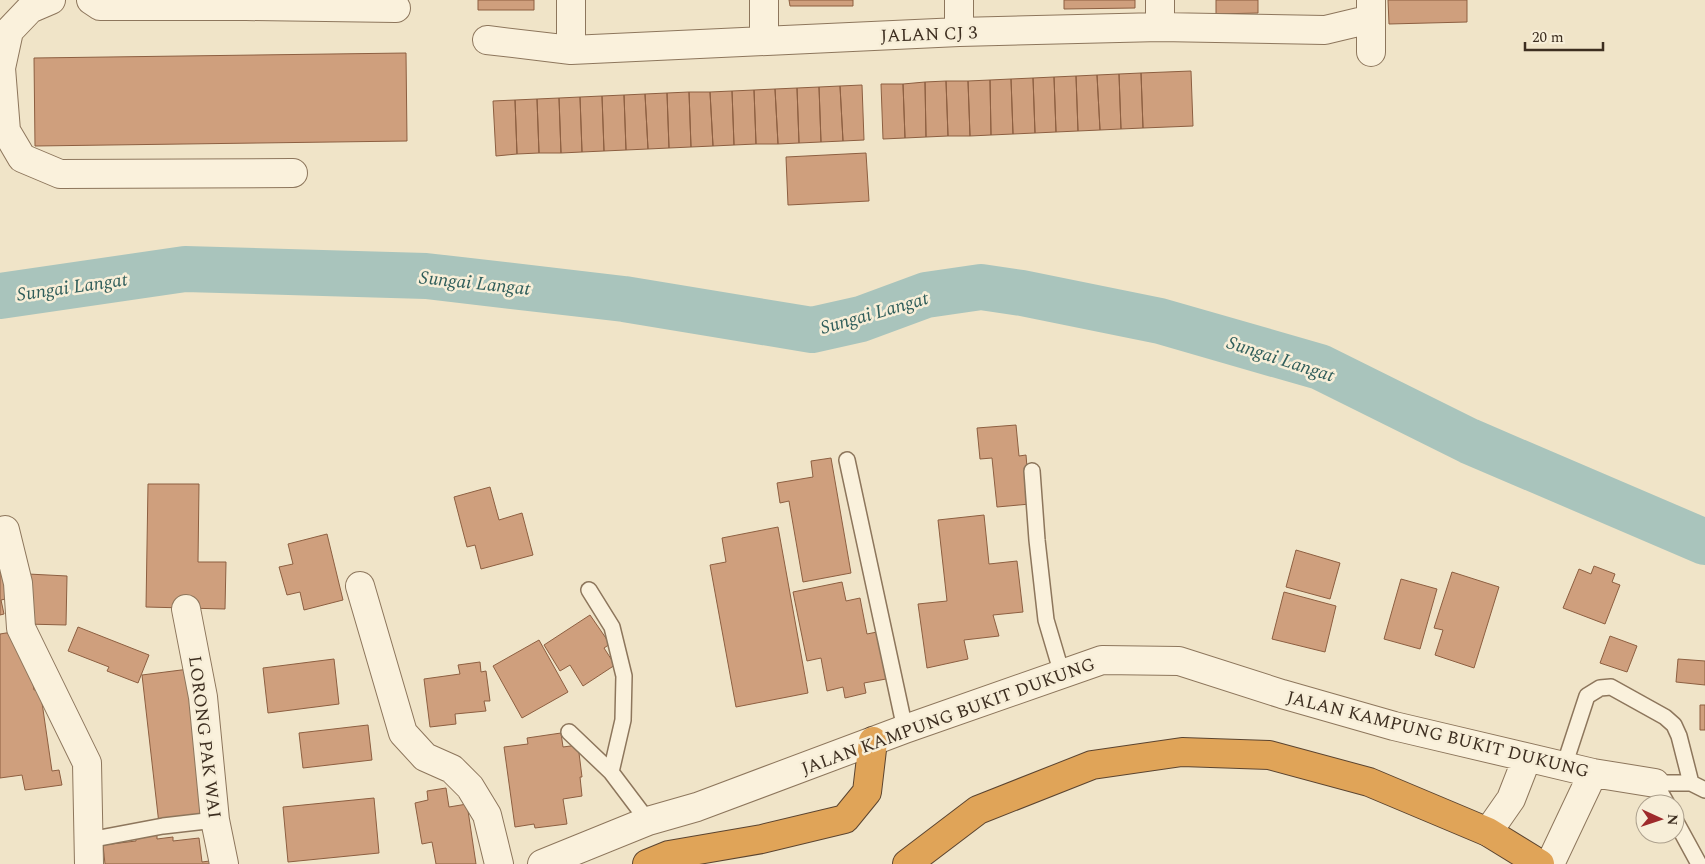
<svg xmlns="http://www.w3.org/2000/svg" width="1705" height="864" font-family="Spectral,serif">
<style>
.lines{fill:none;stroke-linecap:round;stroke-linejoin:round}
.river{stroke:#a9c4bc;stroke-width:46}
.building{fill:#cf9f7d;stroke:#8d5f41}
.lane-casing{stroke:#8d765c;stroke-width:18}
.street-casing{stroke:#8d765c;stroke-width:30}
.highway-casing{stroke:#5b4430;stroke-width:30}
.lane{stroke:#faf1dc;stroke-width:15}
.street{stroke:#faf1dc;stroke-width:28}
.highway{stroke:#e0a458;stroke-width:28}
.labels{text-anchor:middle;stroke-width:5;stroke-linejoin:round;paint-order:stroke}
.street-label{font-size:18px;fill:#3d2e20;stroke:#f7eed8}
.water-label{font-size:19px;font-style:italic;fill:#2f5d5a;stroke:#f7eed8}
</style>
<rect width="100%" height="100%" fill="#f0e4c8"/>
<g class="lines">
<path class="river" d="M 0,296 L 185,269 L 426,276 L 624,299 L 812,330 L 861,319 L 926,295 L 981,287 L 1022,293 L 1160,321 L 1320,367 L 1469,441 L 1705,542"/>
</g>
<path class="building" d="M 478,0 L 534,0 L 534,10 L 478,10 Z
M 789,0 L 853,0 L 853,6 L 790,6 Z
M 1064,0 L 1135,0 L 1135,8 L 1064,9 Z
M 1216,0 L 1258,0 L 1258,13 L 1216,14 Z
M 1388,0 L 1467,0 L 1467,22 L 1389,24 Z
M 406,53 L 407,141 L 35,146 L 34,58 Z
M 1191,71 L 1193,126 L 1143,128 L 1141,73 Z
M 1141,73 L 1143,128 L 1121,129 L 1119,74 Z
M 1119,74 L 1121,129 L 1100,130 L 1097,75 Z
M 1097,75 L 1100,130 L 1078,131 L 1076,76 Z
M 1076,76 L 1078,131 L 1056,132 L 1054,77 Z
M 1054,77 L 1056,132 L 1035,133 L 1033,78 Z
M 1033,78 L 1035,133 L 1013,134 L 1011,79 Z
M 1011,79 L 1013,134 L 991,135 L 990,80 Z
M 990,80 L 991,135 L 970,136 L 968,81 Z
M 946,81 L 948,136 L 926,137 L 925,82 Z
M 946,81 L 968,81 L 970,136 L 948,136 Z
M 925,82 L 926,137 L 905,138 L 903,84 Z
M 881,84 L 903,84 L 905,138 L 883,139 Z
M 862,85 L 864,140 L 843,141 L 840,86 Z
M 840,86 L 843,141 L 821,142 L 819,87 Z
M 819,87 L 821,142 L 799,143 L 797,88 Z
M 797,88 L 799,143 L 778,144 L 775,89 Z
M 775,89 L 778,144 L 756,144 L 754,90 Z
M 754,90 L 756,144 L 734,145 L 732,91 Z
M 732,91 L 734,145 L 713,146 L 710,92 Z
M 689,92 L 691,147 L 669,148 L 667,93 Z
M 689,92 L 710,92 L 713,146 L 691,147 Z
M 667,93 L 669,148 L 648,149 L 645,94 Z
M 645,94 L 648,149 L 626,150 L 624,95 Z
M 624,95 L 626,150 L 604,151 L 602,96 Z
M 602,96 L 604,151 L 582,152 L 580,97 Z
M 580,97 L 582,152 L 561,153 L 559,98 Z
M 559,98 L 561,153 L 539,153 L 537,99 Z
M 537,99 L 539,153 L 517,154 L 515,100 Z
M 515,100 L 517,154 L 496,156 L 493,101 Z
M 866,153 L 869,201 L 788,205 L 786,157 Z
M 1016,425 L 1019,456 L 1026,455 L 1030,504 L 997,507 L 992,458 L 980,459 L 977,428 Z
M 831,458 L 851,573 L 803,582 L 789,501 L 780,503 L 777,483 L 813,477 L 811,461 Z
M 148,484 L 199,484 L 198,562 L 226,562 L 225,609 L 146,607 Z
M 490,487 L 499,520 L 522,513 L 533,555 L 481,569 L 475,545 L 467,547 L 454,497 Z
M 984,515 L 989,564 L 1017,561 L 1023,612 L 993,615 L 999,636 L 964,640 L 968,659 L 927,668 L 918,604 L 947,601 L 938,520 Z
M 778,527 L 808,693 L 736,707 L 710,565 L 726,562 L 722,538 Z
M 327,534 L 343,600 L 304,610 L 300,592 L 287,595 L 279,567 L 293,564 L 288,544 Z
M 0,538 L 14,597 L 1,600 L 4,614 L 0,615 Z
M 1296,550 L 1340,563 L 1330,599 L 1286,587 Z
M 1594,566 L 1615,574 L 1612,582 L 1620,585 L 1605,624 L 1563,608 L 1579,569 L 1591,574 Z
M 1452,572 L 1499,587 L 1474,668 L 1435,655 L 1443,630 L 1434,628 Z
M 28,574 L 67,576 L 66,625 L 26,624 Z
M 1401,579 L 1437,589 L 1420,649 L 1384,639 Z
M 842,582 L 846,601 L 860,598 L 867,634 L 877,632 L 886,679 L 864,683 L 866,693 L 845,698 L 843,687 L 827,691 L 821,658 L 807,661 L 793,592 Z
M 1284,592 L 1336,606 L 1325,652 L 1272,639 Z
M 590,615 L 610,644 L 604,648 L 615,665 L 583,686 L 570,665 L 560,671 L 544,645 Z
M 78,627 L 149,655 L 138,683 L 107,671 L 109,667 L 68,651 Z
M 18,631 L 29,660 L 34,690 L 40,689 L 52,771 L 59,770 L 62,785 L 25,790 L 22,775 L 0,778 L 0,634 Z
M 1610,636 L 1637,646 L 1627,672 L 1600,663 Z
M 539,640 L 568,692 L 522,718 L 493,666 Z
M 334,659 L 339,704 L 268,713 L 263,668 Z
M 1678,659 L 1705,661 L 1705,685 L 1676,682 Z
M 480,662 L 481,672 L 486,671 L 490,701 L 484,701 L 486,711 L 455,714 L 456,724 L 430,727 L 424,679 L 460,674 L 458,665 Z
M 189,669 L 207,818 L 159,824 L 142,675 Z
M 1700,705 L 1705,705 L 1705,730 L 1700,730 Z
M 368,725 L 372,760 L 303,768 L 299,733 Z
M 561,733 L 563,747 L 578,745 L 582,777 L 580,777 L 582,796 L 563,799 L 567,824 L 535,828 L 534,824 L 515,827 L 504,747 L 528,744 L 527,738 Z
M 446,788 L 449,807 L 467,804 L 476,864 L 436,864 L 432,842 L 422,844 L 415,803 L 428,800 L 427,791 Z
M 374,798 L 379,853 L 288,862 L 283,807 Z
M 157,835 L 157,839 L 173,837 L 173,841 L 199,838 L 202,862 L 217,860 L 217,864 L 105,864 L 103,845 L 136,841 L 136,837 Z"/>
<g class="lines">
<g class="lane-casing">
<path id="lane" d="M 847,460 L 905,729
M 1032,471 L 1037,540 L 1046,620 L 1062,674
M 589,590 L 612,627 L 624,676 L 623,720 L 611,772
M 569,732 L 611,772 L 648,821
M 1564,766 L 1587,696 L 1600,688 L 1611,687 L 1665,717 L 1674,725 L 1679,736 L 1691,783
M 1667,804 L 1655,783 L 1691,783 L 1705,790
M 1675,820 L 1699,864
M 89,840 L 163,826 L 215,820"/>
</g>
<g class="street-casing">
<path id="street" d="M 51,0 L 30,9 L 9,31 L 1,68 L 6,131 L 22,158 L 60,174 L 293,173
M 91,0 L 100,6 L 246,6 L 396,8
M 571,0 L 571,50
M 1160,27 L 1160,0
M 959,32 L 959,0
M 487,40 L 571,50 L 959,32 L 1160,27 L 1325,30 L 1371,19
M 764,41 L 764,0
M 1371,52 L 1371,1
M 5,530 L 18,583 L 21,628 L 87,763 L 89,864
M 360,586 L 403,733 L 425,757 L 452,769 L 470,787 L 487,815 L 499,864
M 186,609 L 203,697 L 215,820 L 224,864
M 1488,832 L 1511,799 L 1527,758
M 542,864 L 648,821 L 697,807 L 905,729 L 1102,660 L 1179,661 L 1282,694 L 1394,726 L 1593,773 L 1655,783
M 1550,864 L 1593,773"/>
</g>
<g class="highway-casing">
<path id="highway" d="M 647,864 L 669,855 L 762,839 L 845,819 L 867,792 L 873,741
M 907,864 L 978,810 L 1092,765 L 1182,752 L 1269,755 L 1369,782 L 1488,832 L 1540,864"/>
</g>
<use href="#lane" class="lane"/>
<use href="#street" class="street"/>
<use href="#highway" class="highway"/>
</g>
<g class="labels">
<g class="street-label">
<text transform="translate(929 34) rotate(-2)" y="6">JALAN CJ 3</text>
<text transform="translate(948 716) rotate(-20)" y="6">JALAN KAMPUNG BUKIT DUKUNG</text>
<text transform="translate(1438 734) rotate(14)" y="6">JALAN KAMPUNG BUKIT DUKUNG</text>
<text transform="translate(205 737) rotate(83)" y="6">LORONG PAK WAI</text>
</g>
<g class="water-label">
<text transform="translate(475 282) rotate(6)" y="7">Sungai Langat</text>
<text transform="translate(72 286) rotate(-8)" y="7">Sungai Langat</text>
<text transform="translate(874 312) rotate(-16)" y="7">Sungai Langat</text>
<text transform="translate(1281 358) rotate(18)" y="7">Sungai Langat</text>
</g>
</g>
<g transform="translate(1660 819) rotate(93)"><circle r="24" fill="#f7eed8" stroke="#ada18e"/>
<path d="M0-4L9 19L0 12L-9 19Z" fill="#9e2a2b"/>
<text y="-8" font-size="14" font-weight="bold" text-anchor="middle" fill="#3d2e20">N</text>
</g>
<path d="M1525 42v8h78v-8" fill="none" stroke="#3d2e20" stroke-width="2.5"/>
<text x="1532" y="42" font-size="15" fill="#3d2e20" stroke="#f7eed8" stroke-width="4" paint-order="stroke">20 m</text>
</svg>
